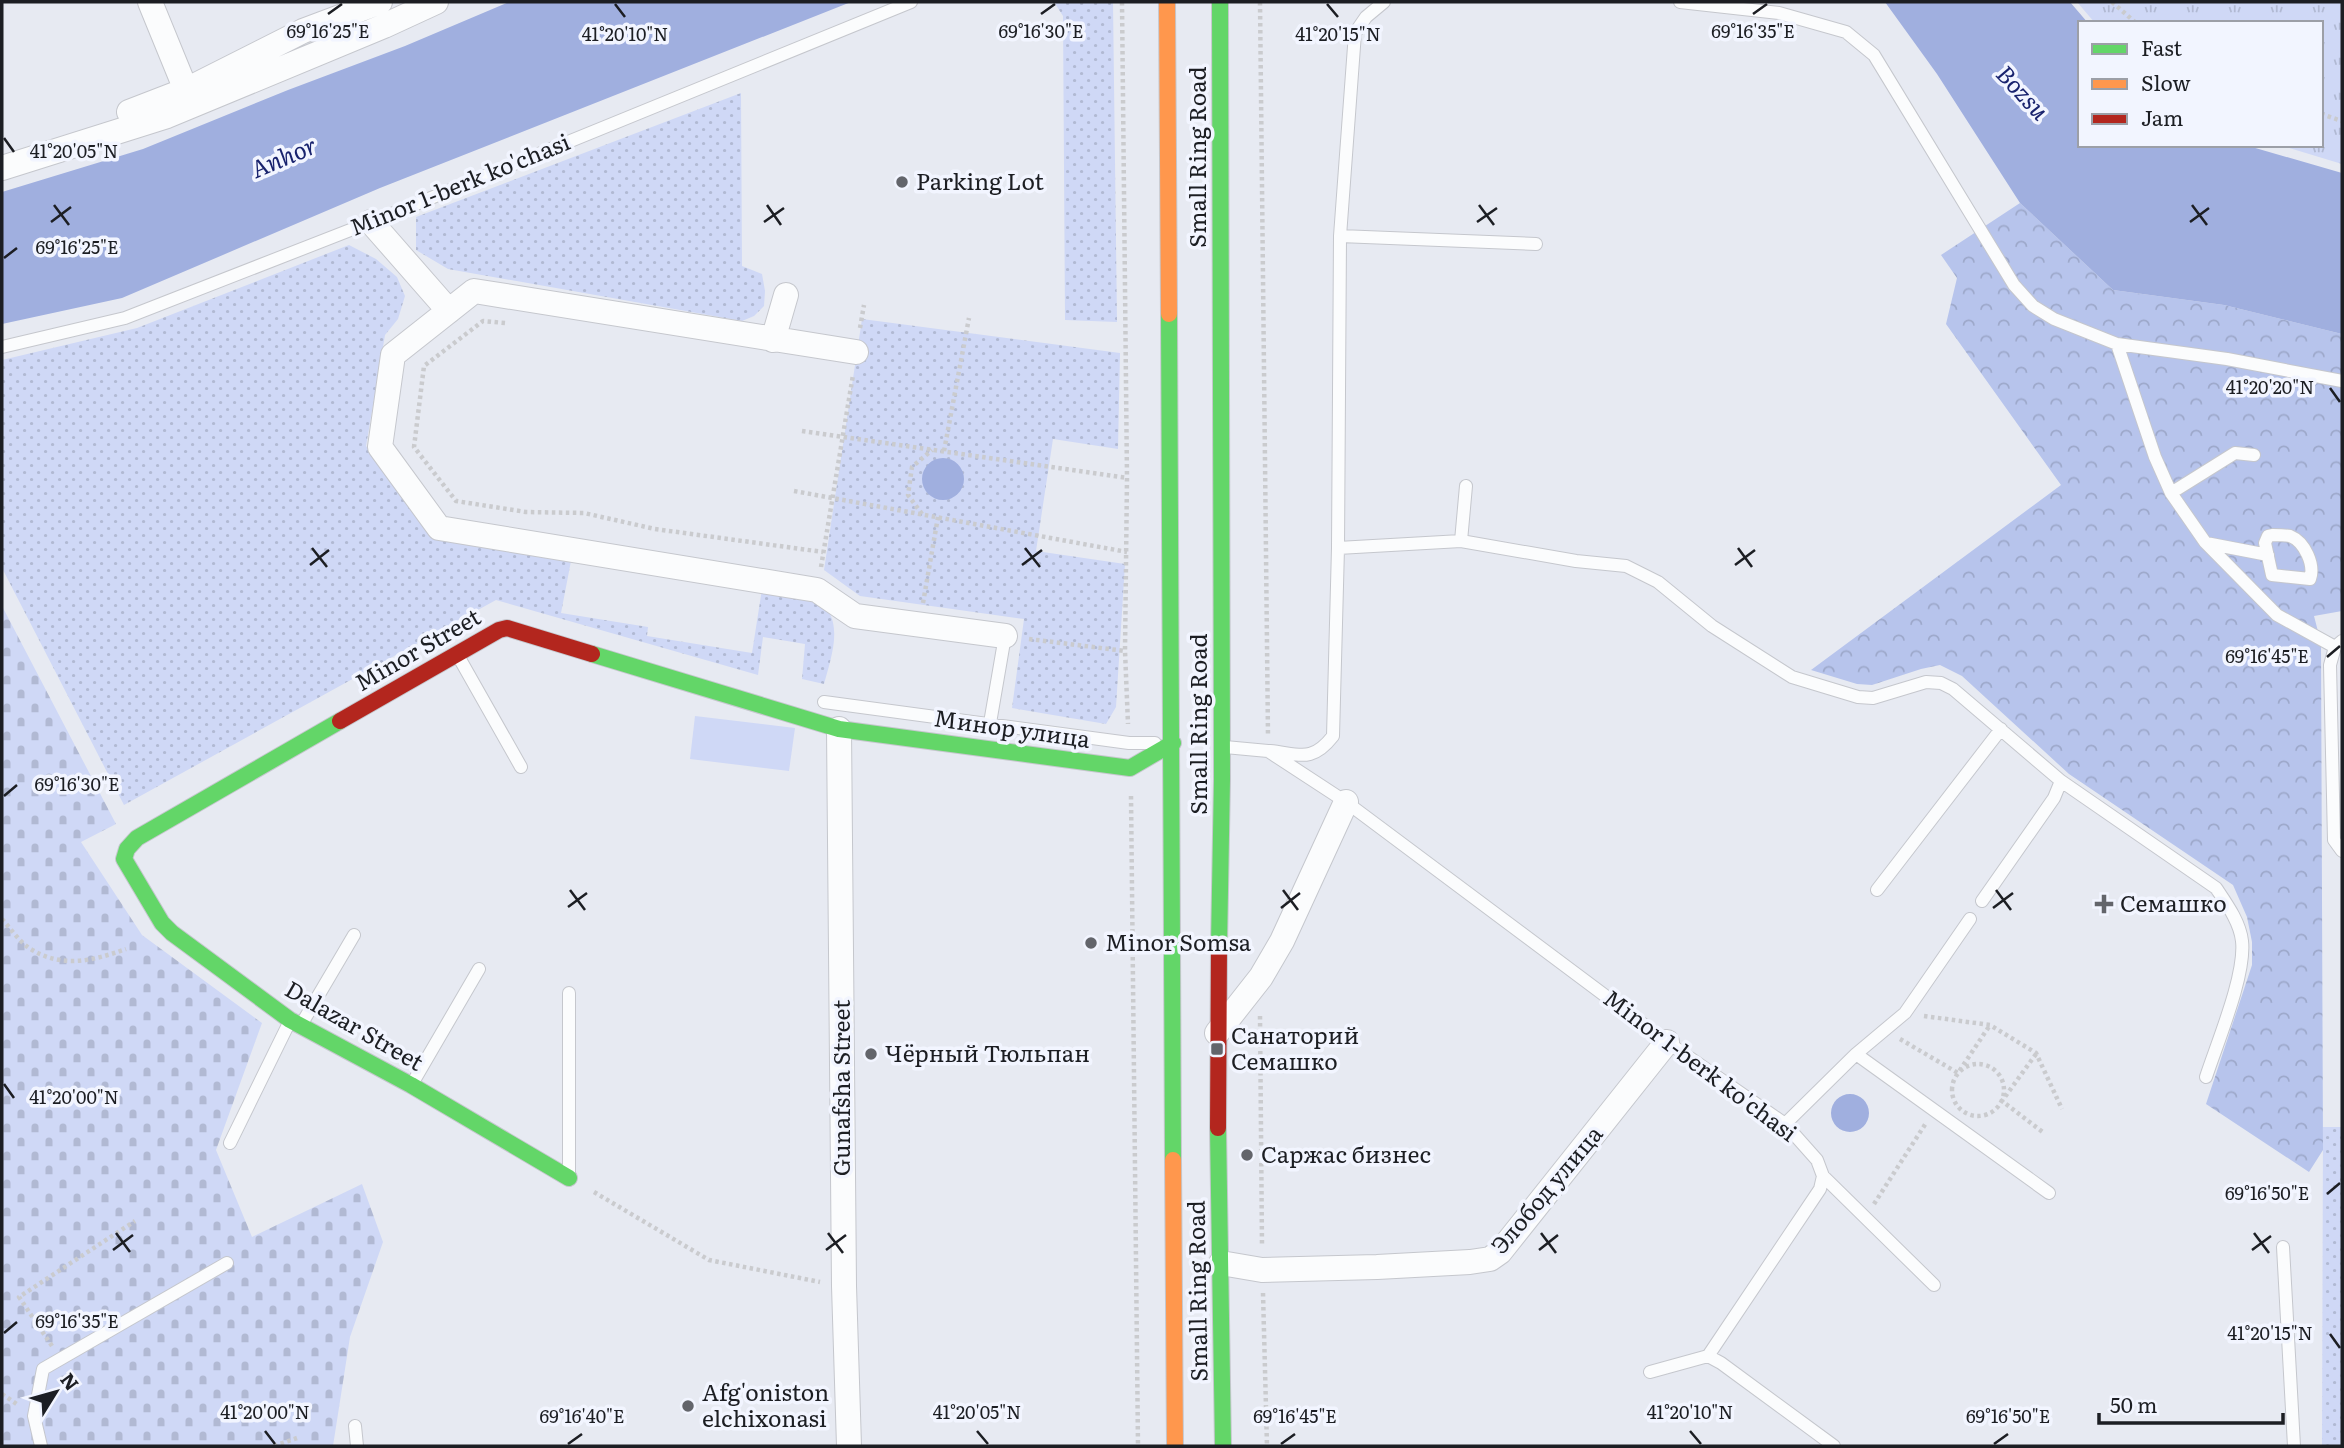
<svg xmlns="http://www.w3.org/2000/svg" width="2344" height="1448" font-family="Literata,serif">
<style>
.grass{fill:url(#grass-dots)}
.forest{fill:url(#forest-crowns)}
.cemetery{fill:url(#cemetery-stones)}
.park{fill:url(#park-tufts)}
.pitch{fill:#cfd8f6}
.water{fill:#a0afdf}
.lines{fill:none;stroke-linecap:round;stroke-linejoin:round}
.lane-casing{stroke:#c5c7cd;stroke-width:14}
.street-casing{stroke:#c5c7cd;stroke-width:26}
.fast-casing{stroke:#c5c7cd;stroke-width:18}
.slow-casing{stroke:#c5c7cd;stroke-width:18}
.jam-casing{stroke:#c5c7cd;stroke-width:18}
.path{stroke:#cacbce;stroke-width:4.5;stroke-dasharray:3.5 3.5;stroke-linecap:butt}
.lane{stroke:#fbfcfd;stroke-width:12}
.street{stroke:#fbfcfd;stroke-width:24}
.fast{stroke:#63d668;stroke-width:16}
.slow{stroke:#ff974d;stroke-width:16}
.jam{stroke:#b3261e;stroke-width:16}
.ticks{fill:none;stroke:#1c1e23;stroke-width:2.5}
.poi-dot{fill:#63656b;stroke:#f2f5ff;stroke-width:2.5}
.labels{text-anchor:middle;stroke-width:7;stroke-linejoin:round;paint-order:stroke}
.street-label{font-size:23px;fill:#1c1e23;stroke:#f2f5ff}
.poi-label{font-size:23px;fill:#1c1e23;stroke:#f2f5ff;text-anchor:start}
.water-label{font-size:24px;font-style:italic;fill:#19236e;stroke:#f2f5ff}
.ticks-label{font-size:18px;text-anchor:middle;fill:#1c1e23;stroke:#f2f5ff;stroke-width:7;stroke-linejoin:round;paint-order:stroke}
</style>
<defs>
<pattern id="grass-dots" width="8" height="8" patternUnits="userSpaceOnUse" patternTransform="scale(1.75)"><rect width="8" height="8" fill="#cfd8f6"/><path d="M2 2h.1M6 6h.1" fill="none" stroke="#b1b9d3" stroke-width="1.8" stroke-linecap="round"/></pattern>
<pattern id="forest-crowns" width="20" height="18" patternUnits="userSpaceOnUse" patternTransform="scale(1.75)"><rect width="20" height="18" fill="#b7c4ec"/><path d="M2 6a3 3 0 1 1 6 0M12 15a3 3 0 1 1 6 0" fill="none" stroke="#9da8ca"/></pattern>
<pattern id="cemetery-stones" width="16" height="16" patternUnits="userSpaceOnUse" patternTransform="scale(1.75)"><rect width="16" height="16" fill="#cfd8f6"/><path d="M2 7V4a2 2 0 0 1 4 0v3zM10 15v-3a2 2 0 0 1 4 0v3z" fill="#b1b9d3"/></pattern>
<pattern id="park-tufts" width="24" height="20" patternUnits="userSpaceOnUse" patternTransform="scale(1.75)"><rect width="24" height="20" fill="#cfd8f6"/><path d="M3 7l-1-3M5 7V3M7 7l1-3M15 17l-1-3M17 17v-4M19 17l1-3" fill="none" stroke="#b1b9d3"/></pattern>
</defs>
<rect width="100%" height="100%" fill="#e7eaf2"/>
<path class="grass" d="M 1054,2 L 1113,2 L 1117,322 L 1065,320 L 1063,16 Z
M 741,93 L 742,266 L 762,274 L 765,291 L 764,306 L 754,316 L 742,321 L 448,269 L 416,250 L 416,217 Z
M 349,245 L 376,259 L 397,277 L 405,296 L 398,319 L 385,335 L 366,446 L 435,539 L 571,561 L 561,613 L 648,627 L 647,636 L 752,653 L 762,589 C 776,592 793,592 807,596 C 849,610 832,654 824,684 L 802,679 L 805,644 L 763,637 L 758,675 L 496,600 L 124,805 L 2,568 L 2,360 L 137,328 Z
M 862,319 L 1120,353 L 1118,449 L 1053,439 L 1036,551 L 1125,564 L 1116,707 L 1106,724 L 1012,708 L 1024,619 L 860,596 L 824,570 Z
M 2323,1127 L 2342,1127 L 2342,1446 L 2322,1446 Z"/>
<path class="forest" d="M 2020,203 L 2113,290 L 2224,305 L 2342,334 L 2342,611 L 2314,616 L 2321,643 L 2323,1150 L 2309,1172 L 2206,1104 L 2252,965 L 2252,942 L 2247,917 L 2233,885 L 2069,774 L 1962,676 L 1940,665 L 1921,669 L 1872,685 L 1857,684 L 1811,670 L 2061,485 L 1946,324 L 1957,278 L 1941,255 Z"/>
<path class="cemetery" d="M 2,606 L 116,824 L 81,842 L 142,935 L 262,1023 L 216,1150 L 252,1237 L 362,1184 L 383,1242 L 350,1337 L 333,1446 L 2,1446 Z"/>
<path class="park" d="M 2077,2 L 2342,2 L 2342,164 L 2279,145 L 2321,145 L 2321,23 L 2095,23 Z"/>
<path class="pitch" d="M 695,716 L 795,728 L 789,771 L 690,759 Z"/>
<path class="water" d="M 509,2 L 851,2 L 380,188 L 122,298 L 2,324 L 2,192 L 143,149 L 288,90 L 405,46 Z
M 1885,2 L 2070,2 L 2088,23 L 2080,23 L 2080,145 L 2245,145 L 2342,173 L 2342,334 L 2224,305 L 2113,290 L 2020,203 L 1937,74 Z
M922 479a21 21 0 1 1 42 0a21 21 0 1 1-42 0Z
M1831 1113a19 19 0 1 1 38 0a19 19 0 1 1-38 0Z"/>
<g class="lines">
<g class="lane-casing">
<path id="lane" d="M 1680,2 L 1779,13 L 1846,32 L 1874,55 L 2014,285 L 2033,306 L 2054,319 L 2117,344 L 2227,359 L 2342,381
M 1340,236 L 1536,244
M 2117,344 L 2155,457 L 2171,493 L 2205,542 L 2277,615 L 2335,647
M 2,347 L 125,318 L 399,211 L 911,2
M 2171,493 L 2235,453 L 2254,455
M 2273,535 C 2278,535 2285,535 2290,536 C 2305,542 2315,565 2310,579 L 2272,575 L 2265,543 L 2268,536 Z
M 1461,541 L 1576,561 L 1626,566 L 1658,582 L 1712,626 L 1792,677 L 1858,697 L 1873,698 L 1926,682 L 1941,683 L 1953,689 L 2061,781 L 2054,798 L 1982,901
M 2206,543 L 2268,555
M 1338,548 L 1461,541 L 1466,486
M 2342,641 L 2335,647 L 2330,665 L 2334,840 L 2342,851
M 457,654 L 521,767
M 824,702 L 1129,743 L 1155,743
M 990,723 L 1005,636
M 1225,747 L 1268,751 L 1346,802 L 1667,1042 L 1785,1124 L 1817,1160 L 1823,1176 L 1820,1189 L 1708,1356 L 1650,1372
M 1270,751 C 1300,754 1312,763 1333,736 L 1338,548 L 1340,236 L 1355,33 L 1366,17 L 1384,2
M 2061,781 L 2216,888 C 2226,903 2240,922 2242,941 C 2246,975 2217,1043 2206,1077
M 1877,890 L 2001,729
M 301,1025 L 354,935
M 1856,1054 L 1905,1013 L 1970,919
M 412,1084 L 479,969
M 1785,1124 L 1856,1054 L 2049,1193
M 230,1143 L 290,1021
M 569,1172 L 569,993
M 1823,1176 L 1934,1285
M 2283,1247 L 2294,1446
M 1708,1356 L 1721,1363 L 1834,1446
M 355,1426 L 357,1446
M 41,1446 L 34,1416 L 43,1369 L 227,1263"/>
</g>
<g class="street-casing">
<path id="street" d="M 150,2 L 186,90
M 129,112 L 186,90 L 303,31 L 380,2
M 2,168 L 167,116 L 384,26 L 436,2
M 371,222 L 449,311
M 773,340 L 786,295
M 856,352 L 474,291 L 393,355 L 380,447 L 439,528 L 817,590 L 855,616 L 1005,636
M 839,729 L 844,1286 L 849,1446
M 1217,1033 L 1261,977 L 1282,941 L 1346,802
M 1221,1263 L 1262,1270 L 1377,1267 L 1470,1262 L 1490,1259 L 1500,1252 L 1667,1042"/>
</g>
<g class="fast-casing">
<path id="fast" d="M 1169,314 L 1173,1160
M 592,654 L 839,729 L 1130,768 L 1173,743
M 340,721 L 137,838 L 127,849 L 124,859 L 162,923 L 172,933 L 290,1020 L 411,1085 L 569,1178
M 1219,945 L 1222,779 L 1220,2
M 1218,1128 L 1223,1446"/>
</g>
<g class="slow-casing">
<path id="slow" d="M 1167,2 L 1169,314
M 1173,1160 L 1175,1446"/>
</g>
<g class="jam-casing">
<path id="jam" d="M 340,721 L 499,630 L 507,628 L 592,654
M 1218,1128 L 1219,945"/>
</g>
<path class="path" d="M 1122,2 L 1127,478 L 1125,651 L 1128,724
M 1260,2 L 1268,736
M 2112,2 L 2136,23
M 2321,114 L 2342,121
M 505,323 L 483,321 L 424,366 L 414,447 L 456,501 L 526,512 L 584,513 L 655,529 L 823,552
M 860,328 L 864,305
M 802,431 L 1127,478
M 944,451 L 969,318
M 794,491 L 1127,552
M 922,514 L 908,495 L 912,467 L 932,450
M 821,567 L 853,375
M 923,603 L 938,517
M 1029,639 L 1125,651
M 1131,796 L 1138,1446
M 2,919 C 10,928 19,941 29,948 C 62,969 92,961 126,949
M 1260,1016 L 1262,1246
M 1924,1016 L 1990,1025 L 2036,1053 L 2062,1109
M 1900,1039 L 1958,1073 L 1990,1025
M 2036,1054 L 2002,1101 L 2044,1133
M1952 1090a26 26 0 1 1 52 0a26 26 0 1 1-52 0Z
M 594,1192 L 709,1260 L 820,1282
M 1874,1204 L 1926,1123
M 1263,1293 L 1267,1446
M 52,1346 L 19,1297 L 135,1221
M 2,1394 L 18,1405
M 274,1446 L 297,1438"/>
<use href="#lane" class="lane"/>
<use href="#street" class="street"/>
<use href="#fast" class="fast"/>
<use href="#slow" class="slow"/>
<use href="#jam" class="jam"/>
</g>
<path class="ticks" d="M 615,4 L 625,17M 1327,4 L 1338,17M 328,14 L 342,4M 1041,14 L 1055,4M 1753,14 L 1767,4M 4,138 L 14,152M 54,205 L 69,225M 767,205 L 781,225M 1479,205 L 1494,225M 2192,205 L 2207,225M 51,222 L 71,207M 764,222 L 784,208M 1477,222 L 1497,208M 2190,222 L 2209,208M 4,258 L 17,248M 2330,388 L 2340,402M 312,548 L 327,567M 1025,548 L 1040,567M 1738,548 L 1752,567M 310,565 L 329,550M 1022,565 L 1042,550M 1735,565 L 1755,550M 2327,657 L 2340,646M 4,796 L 17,785M 570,890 L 585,910M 1283,890 L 1298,910M 1996,890 L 2011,910M 568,907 L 587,893M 1281,908 L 1300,893M 1993,908 L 2013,893M 4,1084 L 14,1098M 2327,1194 L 2340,1183M 116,1233 L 130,1252M 828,1233 L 843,1253M 1541,1233 L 1556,1253M 2254,1233 L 2269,1253M 113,1250 L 133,1235M 826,1250 L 846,1235M 1539,1250 L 1558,1235M 2252,1250 L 2271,1236M 4,1333 L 17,1322M 2330,1334 L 2340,1348M 265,1431 L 275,1444M 977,1431 L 988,1444M 1690,1431 L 1701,1444M 568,1444 L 582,1434M 1281,1444 L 1295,1434M 1994,1444 L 2008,1434"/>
<g class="poi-dot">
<circle cx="902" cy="182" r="7"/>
<path d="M2100.5 893.5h7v7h7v7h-7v7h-7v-7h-7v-7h7z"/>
<circle cx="1091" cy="943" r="7"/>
<rect x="1210" y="1042" width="14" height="14" rx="3.5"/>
<circle cx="871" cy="1054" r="7"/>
<circle cx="1247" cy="1155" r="7"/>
<circle cx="688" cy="1406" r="7"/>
</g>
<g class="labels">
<g class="street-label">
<text transform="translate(1198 157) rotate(-90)" y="8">Small Ring Road</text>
<text transform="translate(460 185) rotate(-22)" y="8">Minor 1-berk ko'chasi</text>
<text transform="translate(418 650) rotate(-30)" y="8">Minor Street</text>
<text transform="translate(1199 724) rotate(-90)" y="8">Small Ring Road</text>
<text transform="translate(1012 729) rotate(8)" y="8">Минор улица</text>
<text transform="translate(354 1026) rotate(30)" y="8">Dalazar Street</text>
<text transform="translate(1700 1066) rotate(37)" y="8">Minor 1-berk ko'chasi</text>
<text transform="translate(842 1088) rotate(-90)" y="8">Gunafsha Street</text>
<text transform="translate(1547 1190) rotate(-50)" y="8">Элобод улица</text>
<text transform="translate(1198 1291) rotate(-91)" y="8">Small Ring Road</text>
</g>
<g class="poi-label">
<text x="916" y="190">Parking Lot</text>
<text x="2120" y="912">Семашко</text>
<text x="1105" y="951">Minor Somsa</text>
<text x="1231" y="1044">Санаторий<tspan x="1231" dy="26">Семашко</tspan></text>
<text x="885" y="1062">Чёрный Тюльпан</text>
<text x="1261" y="1163">Саржас бизнес</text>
<text x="702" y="1401">Afg'oniston<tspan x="702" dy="26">elchixonasi</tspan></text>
</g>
<g class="water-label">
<text transform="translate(2022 93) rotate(47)" y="8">Bozsu</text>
<text transform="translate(284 158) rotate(-23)" y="8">Anhor</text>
</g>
</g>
<g class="ticks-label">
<text x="328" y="38">69°16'25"E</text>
<text x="1041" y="38">69°16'30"E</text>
<text x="1753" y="38">69°16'35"E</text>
<text x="625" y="41">41°20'10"N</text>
<text x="1338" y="41">41°20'15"N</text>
<text x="74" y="158">41°20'05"N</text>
<text x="77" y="254">69°16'25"E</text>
<text x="2270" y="394">41°20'20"N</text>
<text x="2267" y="663">69°16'45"E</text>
<text x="77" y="791">69°16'30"E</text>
<text x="74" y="1104">41°20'00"N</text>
<text x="2267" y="1200">69°16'50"E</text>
<text x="77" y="1328">69°16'35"E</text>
<text x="2270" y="1340">41°20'15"N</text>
<text x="265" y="1419">41°20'00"N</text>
<text x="977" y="1419">41°20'05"N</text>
<text x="1690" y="1419">41°20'10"N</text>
<text x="582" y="1423">69°16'40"E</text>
<text x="1295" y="1423">69°16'45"E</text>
<text x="2008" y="1423">69°16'50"E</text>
</g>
<rect width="2344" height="1448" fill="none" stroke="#1c1e23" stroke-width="7"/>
<rect x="2078" y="21" width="245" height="126" fill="#f2f5ff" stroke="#9c9fa7" stroke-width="2"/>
<rect x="2092" y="44" width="35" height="10" fill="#63d668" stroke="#9c9fa7" stroke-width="2"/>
<text x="2141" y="56" font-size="21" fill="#1c1e23">Fast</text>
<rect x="2092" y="79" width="35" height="10" fill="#ff974d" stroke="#9c9fa7" stroke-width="2"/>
<text x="2141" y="91" font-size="21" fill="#1c1e23">Slow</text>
<rect x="2092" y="114" width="35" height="10" fill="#b3261e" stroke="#9c9fa7" stroke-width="2"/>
<text x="2141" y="126" font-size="21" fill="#1c1e23">Jam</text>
<g transform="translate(56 1392) rotate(53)" stroke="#f2f5ff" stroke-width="5" paint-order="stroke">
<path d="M0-5L12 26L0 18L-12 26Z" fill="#1c1e23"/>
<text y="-10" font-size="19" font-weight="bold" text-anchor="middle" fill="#1c1e23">N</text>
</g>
<path d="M2099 1413v10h184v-10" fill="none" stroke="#1c1e23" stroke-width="3.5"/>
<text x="2110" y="1413" font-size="21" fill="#1c1e23" stroke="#f2f5ff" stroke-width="5" paint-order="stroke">50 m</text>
</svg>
